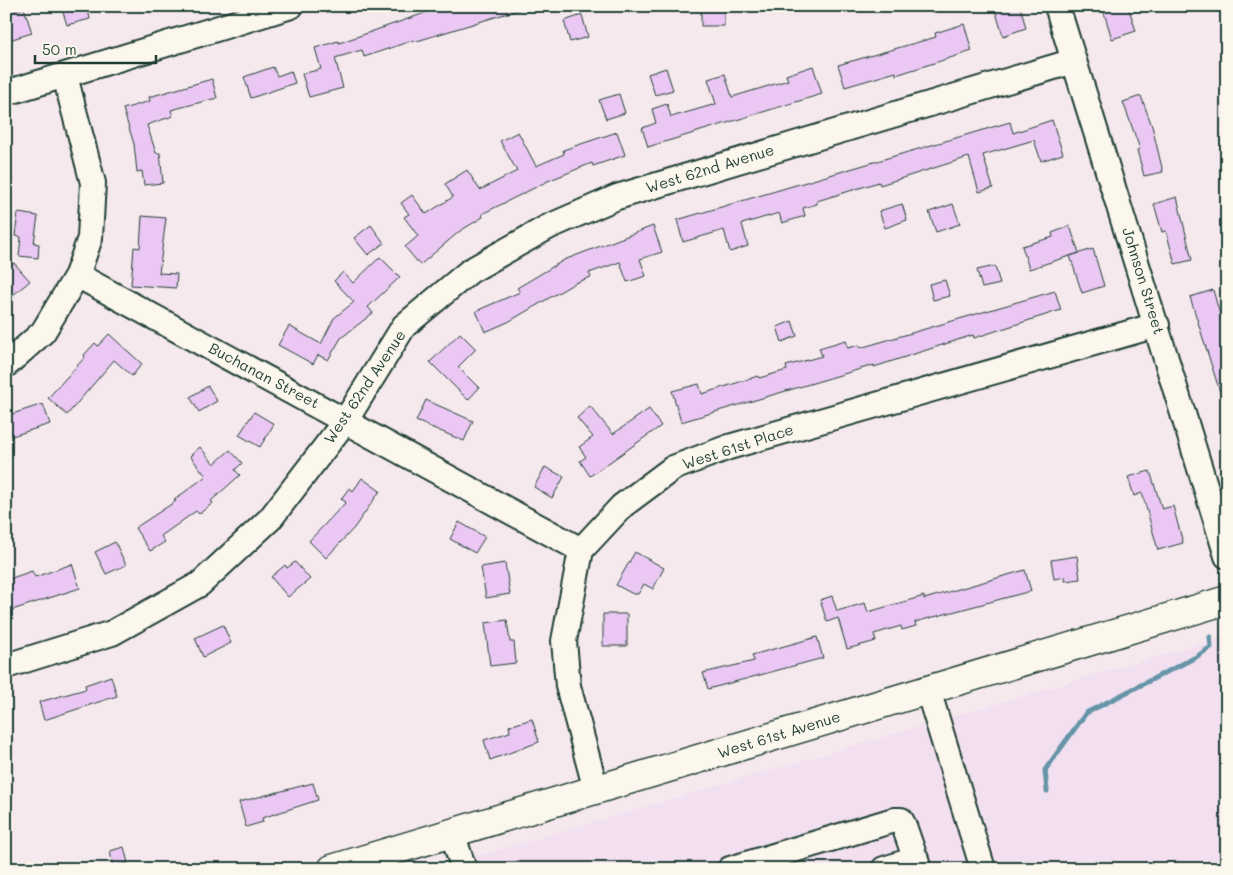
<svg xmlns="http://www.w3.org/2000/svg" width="1233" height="875" font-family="Mali,sans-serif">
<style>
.built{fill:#f2dff0}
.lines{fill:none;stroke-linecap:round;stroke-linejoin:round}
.stream{stroke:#6595a7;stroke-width:5}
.building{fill:#eac8f3;stroke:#1f3d34}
.minor-casing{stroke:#1f3d34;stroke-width:28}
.major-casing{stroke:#1f3d34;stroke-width:31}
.minor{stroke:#fbf7ec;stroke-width:24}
.major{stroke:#fbf7ec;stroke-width:28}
.labels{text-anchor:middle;stroke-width:4;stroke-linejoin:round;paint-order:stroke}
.street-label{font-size:15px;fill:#1f3d34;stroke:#fbf7ec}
</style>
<rect width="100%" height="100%" fill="#f6e9ee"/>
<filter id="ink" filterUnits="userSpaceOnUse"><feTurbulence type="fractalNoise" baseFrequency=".02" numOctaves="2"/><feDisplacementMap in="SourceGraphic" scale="10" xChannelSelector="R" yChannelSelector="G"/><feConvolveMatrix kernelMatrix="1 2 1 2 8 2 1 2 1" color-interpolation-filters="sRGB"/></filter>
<g filter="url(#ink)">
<path class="built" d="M 1227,636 L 1227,869 L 437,868 L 461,861 Z"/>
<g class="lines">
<path class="stream" d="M 1047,791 L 1045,770 L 1086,713 L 1196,657 L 1211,647 L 1210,637"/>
</g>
<path class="building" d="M 61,6 L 87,6 L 90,19 L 67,25 Z
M 455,6 L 521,6 L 521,9 L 414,42 L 414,40 L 364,57 L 362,50 L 335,58 L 343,88 L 309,97 L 302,74 L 321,69 L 315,48 L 338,41 L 339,43 L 439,8 L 440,11 Z
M 994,6 L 1020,6 L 1026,28 L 1003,36 Z
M 1102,6 L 1128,6 L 1136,31 L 1112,39 Z
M 24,8 L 32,33 L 6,41 L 6,14 Z
M 701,9 L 724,9 L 724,26 L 701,26 Z
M 582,15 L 588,37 L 570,42 L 564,21 Z
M 964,24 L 972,51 L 896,75 L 896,72 L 845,87 L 838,65 L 936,37 L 935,33 Z
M 813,66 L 822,94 L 648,147 L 642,128 L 656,123 L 652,109 L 667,104 L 671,117 L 716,104 L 708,79 L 725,74 L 732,97 L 788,80 L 786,75 Z
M 273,67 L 277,76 L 291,71 L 295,83 L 251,98 L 244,77 Z
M 666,68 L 673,90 L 655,95 L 648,74 Z
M 212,79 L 217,98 L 171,110 L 173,116 L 147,125 L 156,153 L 160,153 L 163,183 L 144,185 L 142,171 L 137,172 L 134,144 L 123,109 L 150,101 L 149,97 Z
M 619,94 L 625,113 L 606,119 L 599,100 Z
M 1141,96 L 1152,126 L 1163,172 L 1144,176 L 1137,150 L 1140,149 L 1123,102 Z
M 1052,120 L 1063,154 L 1041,161 L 1034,140 L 983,155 L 993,188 L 979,192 L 969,157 L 880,185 L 879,182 L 817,201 L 817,204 L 803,208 L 805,216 L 782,223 L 779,213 L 742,224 L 748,246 L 730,252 L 724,230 L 683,242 L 677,220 L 1010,122 L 1013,133 Z
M 518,132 L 536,166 L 564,154 L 563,150 L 617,132 L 625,155 L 593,166 L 592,163 L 548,181 L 482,214 L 483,217 L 460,231 L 420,265 L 405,247 L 418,236 L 404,217 L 409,214 L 401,203 L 412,195 L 426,214 L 453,197 L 445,184 L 467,170 L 480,190 L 517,171 L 500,141 Z
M 1177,197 L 1192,260 L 1175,264 L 1166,231 L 1162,232 L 1154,204 Z
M 902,204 L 907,220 L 885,228 L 879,211 Z
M 953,204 L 960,224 L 936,232 L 929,212 Z
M 18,213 L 38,216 L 34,243 L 39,244 L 38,258 L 19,256 L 21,237 L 15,236 Z
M 142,216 L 166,218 L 159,273 L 177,274 L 176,288 L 131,285 L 134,247 L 140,248 Z
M 371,225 L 384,243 L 368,255 L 354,238 Z
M 653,226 L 662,252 L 640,259 L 646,276 L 627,282 L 620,262 L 589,273 L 591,277 L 575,283 L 508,322 L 485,332 L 476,311 L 520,292 L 517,288 L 564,260 Z
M 1070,226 L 1079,253 L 1029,269 L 1022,246 L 1053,237 L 1052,233 Z
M 1093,249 L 1104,286 L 1082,293 L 1070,256 Z
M 380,257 L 400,277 L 368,307 L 373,313 L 341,338 L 328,360 L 318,355 L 313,364 L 278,345 L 289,326 L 321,344 L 334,318 L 354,302 L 334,281 L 343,272 L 353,283 Z
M 14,263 L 30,281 L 6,301 L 6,270 Z
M 995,266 L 1000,284 L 982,288 L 977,270 Z
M 945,280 L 950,296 L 933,300 L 929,284 Z
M 1213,290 L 1227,339 L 1227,405 L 1224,405 L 1190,297 Z
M 1055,291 L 1061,310 L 974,338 L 973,335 L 874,367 L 874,365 L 681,422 L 672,391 L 699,384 L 702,394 L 758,376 L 759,378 L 787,370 L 786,366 L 822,356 L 819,348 L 846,340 L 848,348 L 859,345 L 860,348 Z
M 792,321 L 797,336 L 782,342 L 777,327 Z
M 460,333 L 476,349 L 458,367 L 479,388 L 468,400 L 430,362 Z
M 109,334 L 142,364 L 132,376 L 114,360 L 67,415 L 48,398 L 85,357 L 84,355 L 95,343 L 98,346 Z
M 208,386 L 217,401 L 199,412 L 190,397 Z
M 426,400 L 473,421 L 464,441 L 416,421 Z
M 43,404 L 50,424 L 6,438 L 6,416 Z
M 590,406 L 613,434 L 649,409 L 661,426 L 590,476 L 580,461 L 586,457 L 579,447 L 593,437 L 577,418 Z
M 254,412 L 274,424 L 260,447 L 239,435 Z
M 200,447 L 214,464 L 230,450 L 242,463 L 235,470 L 240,475 L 211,501 L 213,503 L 199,514 L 196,511 L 161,536 L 165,542 L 150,551 L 135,528 L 176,501 L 174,500 L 206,476 L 190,456 Z
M 545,467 L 564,477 L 552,498 L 534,487 Z
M 1150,471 L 1162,509 L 1173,506 L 1183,543 L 1158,550 L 1142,493 L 1134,496 L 1128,477 Z
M 362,478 L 380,491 L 354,528 L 326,558 L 309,541 L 346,502 L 341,499 L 349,488 L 353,491 Z
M 459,522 L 485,537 L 475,553 L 450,539 Z
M 115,542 L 126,565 L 106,574 L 95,552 Z
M 635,552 L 664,568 L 653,589 L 644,584 L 638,594 L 633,594 L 616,585 Z
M 1077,556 L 1080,579 L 1065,581 L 1065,577 L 1054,579 L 1051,560 Z
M 295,562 L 310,579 L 288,597 L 271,577 L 285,565 L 287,568 Z
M 505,563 L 510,594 L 486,598 L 481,567 Z
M 72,564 L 80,588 L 6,612 L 6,580 L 32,571 L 35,577 Z
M 1025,570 L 1031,591 L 915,622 L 916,626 L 902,630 L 901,626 L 874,634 L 876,641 L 847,649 L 838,618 L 827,622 L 820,600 L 832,596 L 837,611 L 865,603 L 868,612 L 924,596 L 924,599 Z
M 603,614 L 627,614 L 627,646 L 603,646 Z
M 507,620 L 510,642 L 514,642 L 516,663 L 490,666 L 485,623 Z
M 223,625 L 231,643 L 203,657 L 195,638 Z
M 817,637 L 823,658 L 708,689 L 703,673 L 754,661 L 752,655 Z
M 111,676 L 117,696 L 44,720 L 39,702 L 86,689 L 85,685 Z
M 532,719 L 539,742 L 490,760 L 484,740 L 510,732 L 509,726 Z
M 313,783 L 318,800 L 262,818 L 263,822 L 246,827 L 239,802 Z
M 124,847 L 128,863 L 113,866 L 110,851 Z"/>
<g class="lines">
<g class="minor-casing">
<path id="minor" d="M 1057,6 L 1227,556
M 6,93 L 291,6
M 77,275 L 581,550
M 6,365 L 43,332 L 77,275 L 90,238 L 93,183 L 65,76
M 6,666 L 112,633 L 200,584 L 270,519 L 346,420 L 404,326 L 470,271 L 548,227 L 617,197 L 1074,61
M 928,690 L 983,869
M 596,790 L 568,686 L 564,641 L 581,550 L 622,506 L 673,468 L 729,447 L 1157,325
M 452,833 L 464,869
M 730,869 L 894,820 L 901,820 L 904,826 L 919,869
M 884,869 L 916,859"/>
</g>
<g class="major-casing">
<path id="major" d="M 332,869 L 1227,600"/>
</g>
<use href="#minor" class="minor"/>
<use href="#major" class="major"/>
</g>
</g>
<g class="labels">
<g class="street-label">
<text transform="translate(710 169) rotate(-17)" y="5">West 62nd Avenue</text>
<text transform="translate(1143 281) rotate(73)" y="5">Johnson Street</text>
<text transform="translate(264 376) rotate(28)" y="5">Buchanan Street</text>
<text transform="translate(365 387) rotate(-56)" y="5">West 62nd Avenue</text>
<text transform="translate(738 447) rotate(-18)" y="5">West 61st Place</text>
<text transform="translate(779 735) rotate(-17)" y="5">West 61st Avenue</text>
</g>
</g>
<rect width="1233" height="875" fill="none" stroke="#fbf7ec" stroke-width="25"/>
<rect x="12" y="12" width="1208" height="850" fill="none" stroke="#1f3d34" stroke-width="2" filter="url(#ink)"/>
<path d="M35 55v8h121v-8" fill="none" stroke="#1f3d34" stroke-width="2.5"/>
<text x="42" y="55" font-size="15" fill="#1f3d34" stroke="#fbf7ec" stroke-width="4" paint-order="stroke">50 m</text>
</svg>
